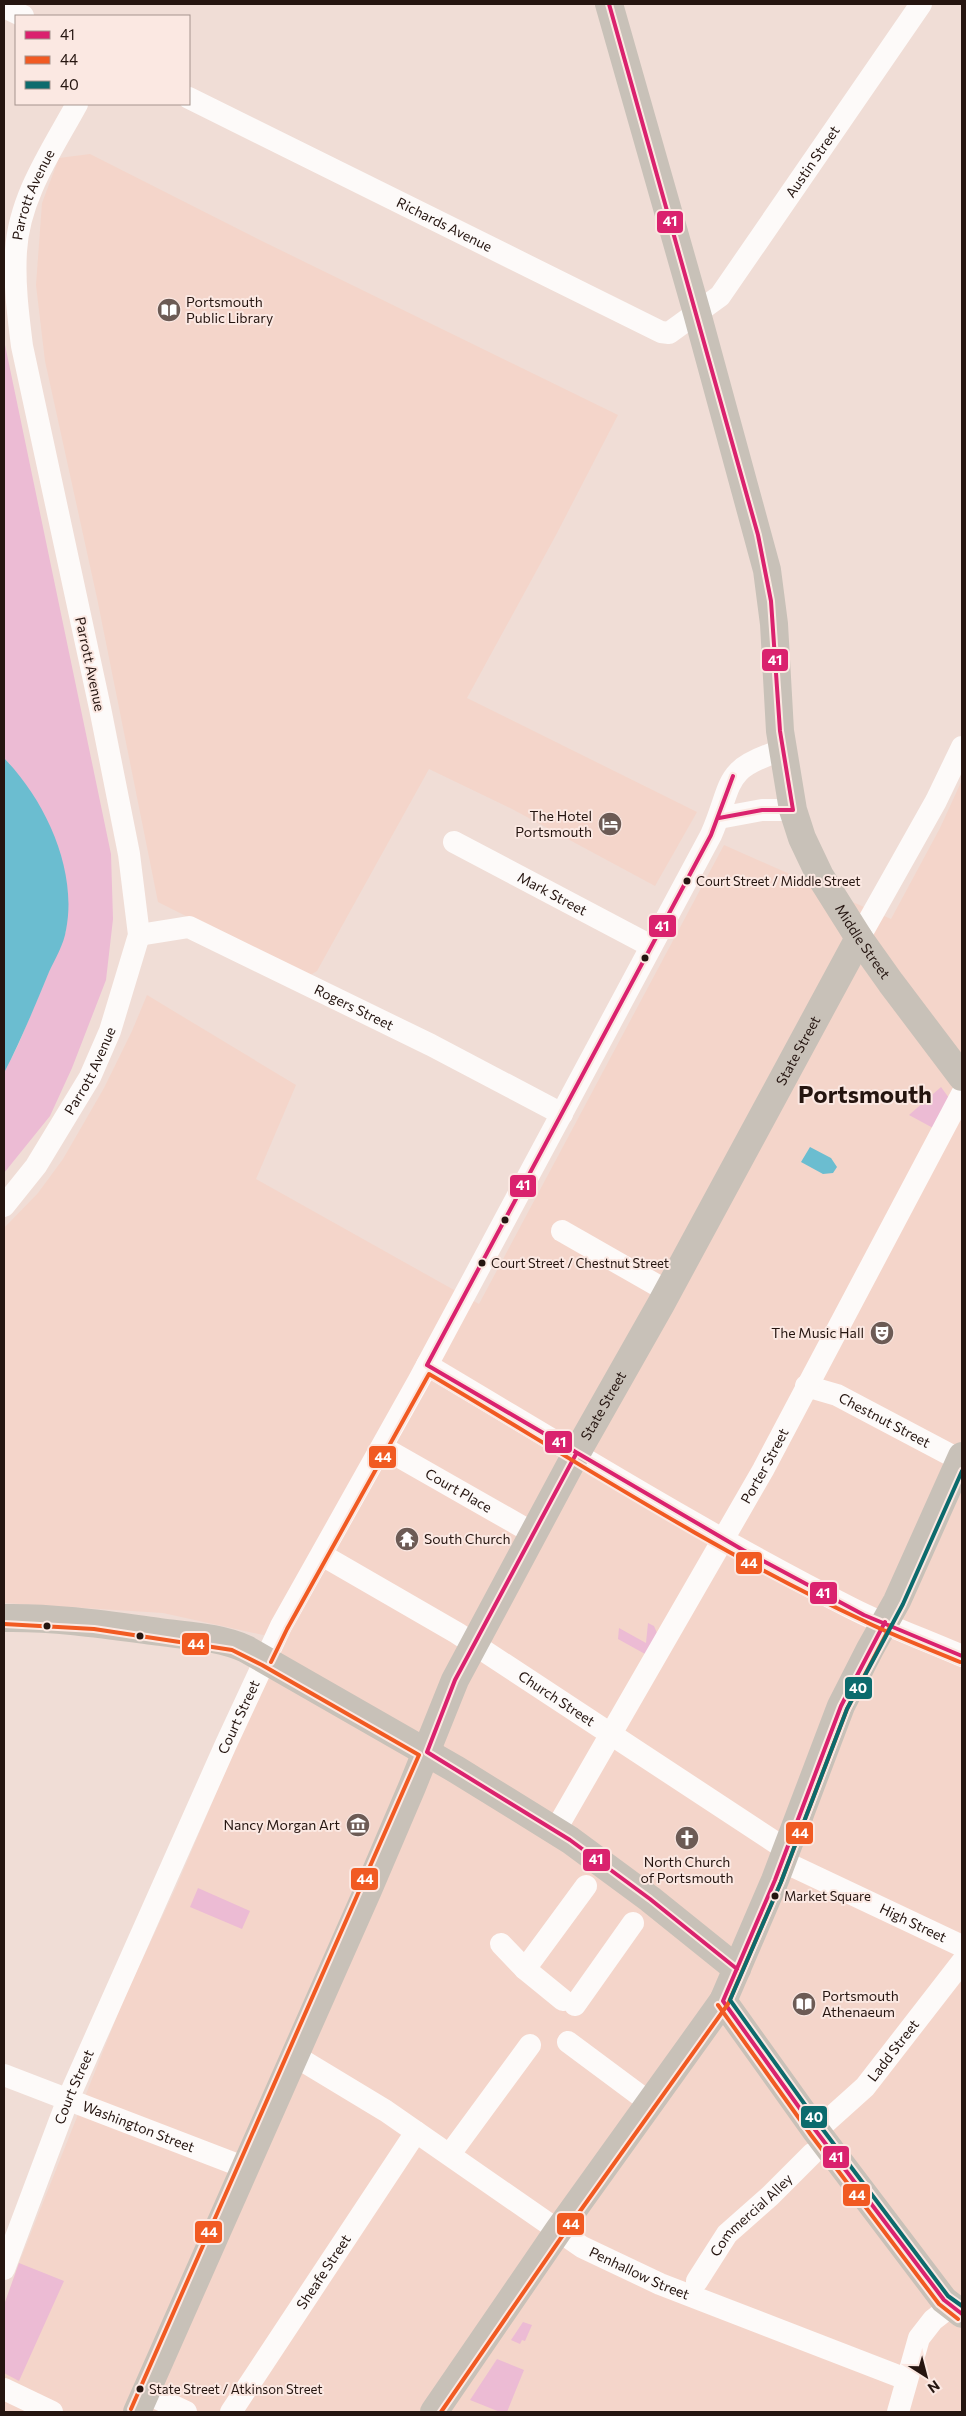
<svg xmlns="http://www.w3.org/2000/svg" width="966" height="2416" font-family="Commissioner,sans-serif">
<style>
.built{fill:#f4d5ca}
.green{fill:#ecbbd4}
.water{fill:#6bbdd0}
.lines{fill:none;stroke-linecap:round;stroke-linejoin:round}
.minor{stroke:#fdfaf9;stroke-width:22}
.major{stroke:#c8c1b8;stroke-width:28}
.bus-1-casing{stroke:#fbe8e2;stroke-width:8}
.bus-2-casing{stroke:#fbe8e2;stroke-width:8}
.bus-3-casing{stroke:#fbe8e2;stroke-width:8}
.bus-1{stroke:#da226e;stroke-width:4}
.bus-2{stroke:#f15a22;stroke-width:4}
.bus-3{stroke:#0c6b6d;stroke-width:4}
.bus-dot{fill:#251510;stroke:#fbe8e2;stroke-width:2}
.labels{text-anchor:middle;stroke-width:4;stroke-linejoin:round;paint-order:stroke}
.bus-label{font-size:13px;fill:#251510;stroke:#fbe8e2;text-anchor:start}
.street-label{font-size:14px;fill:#251510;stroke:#fbe8e2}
.poi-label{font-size:14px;fill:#251510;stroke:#fbe8e2;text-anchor:start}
.town-label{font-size:24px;font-weight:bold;fill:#251510;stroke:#fbe8e2}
.line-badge{stroke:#fbe8e2;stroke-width:2}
.badge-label{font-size:14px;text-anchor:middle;font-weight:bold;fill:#fff}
</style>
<rect width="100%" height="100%" fill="#f0ddd6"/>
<path class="built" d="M 90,154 L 266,243 L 618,415 L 556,535 L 467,698 L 697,812 L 655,886 L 512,809 L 429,769 L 317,971 L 307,977 L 158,902 L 97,598 L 45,361 L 36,285 L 42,203 L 59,158 Z
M 962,780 L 962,2412 L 4,2412 L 4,2305 L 19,2263 L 123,2001 L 177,1885 L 256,1700 L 286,1640 L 163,1613 L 4,1603 L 4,1228 L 38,1193 L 63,1159 L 104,1088 L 132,1031 L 147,995 L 296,1085 L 256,1179 L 479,1304 L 724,845 L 891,919 L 940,828 Z"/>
<path class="green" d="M 4,340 L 111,854 L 113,919 L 106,980 L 72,1068 L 50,1116 L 4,1173 L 4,1073 L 18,1045 L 66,931 L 10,764 L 4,758 Z
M 941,1087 L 949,1098 L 933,1128 L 909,1115 Z
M 648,1623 L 654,1626 L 657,1633 L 645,1654 L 618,1639 L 619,1628 L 646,1643 Z
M 198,1888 L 250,1911 L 242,1929 L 190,1907 Z
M 19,2263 L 64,2281 L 19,2381 L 4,2373 L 4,2305 Z
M 523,2322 L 532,2325 L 525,2341 L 522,2340 L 520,2344 L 511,2340 Z
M 497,2359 L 524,2370 L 507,2412 L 500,2412 L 470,2400 Z"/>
<path class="water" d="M 4,758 C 45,800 78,870 66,930 C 64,944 55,959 49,972 C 35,1006 21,1040 4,1073 Z
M 810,1147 L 831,1158 L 837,1167 L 833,1173 L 823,1174 L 801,1162 Z"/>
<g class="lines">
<g class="minor">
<path d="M 4,7 L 23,16"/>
<path id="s1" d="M 189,98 L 661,332 L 669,333 L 720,296 L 921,4"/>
<path d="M 719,818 L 762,810 L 793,810"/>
<path id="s2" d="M 454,842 L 651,946"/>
<path id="s3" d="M 139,935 L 189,927 L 431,1045 L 562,1114"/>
<path d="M 859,938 L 936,801 L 962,747"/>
<path id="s4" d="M 4,1206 L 36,1166 L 90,1077 L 110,1031 L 139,935 L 129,854 L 100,708 L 22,346 C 18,314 14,283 16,251 C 19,197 52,150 77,104"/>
<path d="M 562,1231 L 667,1291"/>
<path d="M 427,1365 C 567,1448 705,1534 851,1608 C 886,1626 926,1640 962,1656"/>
<path id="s5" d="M 806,1386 L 837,1395 L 960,1460"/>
<path id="s6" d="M 382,1447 L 533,1533"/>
<path id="s7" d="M 322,1555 L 457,1633 L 787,1850"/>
<path id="s8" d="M 555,1831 L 763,1470 L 962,1094"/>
<path id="s9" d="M 782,1861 L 962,1946"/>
<path d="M 501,1944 L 525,1969 L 563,2000"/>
<path d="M 525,1969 L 586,1886"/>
<path d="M 575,2005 L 633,1923"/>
<path d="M 568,2042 L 650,2103"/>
<path id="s10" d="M 295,2056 L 386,2111 L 582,2247 L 660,2284 L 906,2379"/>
<path id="s11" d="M 4,2075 L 246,2168"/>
<path id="s12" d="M 816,2131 L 865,2087 L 962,1962"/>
<path d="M 450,2154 L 530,2045"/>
<path id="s13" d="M 4,2269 L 68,2099 L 226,1744 L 281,1626 L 419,1380 L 711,835 C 734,782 721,769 783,750"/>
<path id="s14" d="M 697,2281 L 727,2234 L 770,2196 L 812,2154"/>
<path d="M 4,2389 L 52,2412"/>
<path d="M 146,2393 L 186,2412"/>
<path id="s15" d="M 231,2412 L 416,2132"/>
<path d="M 898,2412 L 919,2338 L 933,2320 L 951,2306"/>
</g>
<g class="major">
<path id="s16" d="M 609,4 L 697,313 L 767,570 L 774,624 L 780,731 L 793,810 L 802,838 L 820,876 L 859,938 L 891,983 L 962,1077"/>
<path d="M 4,1618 C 56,1617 108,1625 160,1632 C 189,1636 219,1637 246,1649 L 457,1770 L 570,1840 L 650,1899 L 737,1969"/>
<path d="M 723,2001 L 816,2131 L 944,2300 L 962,2314"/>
<path id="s17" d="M 137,2412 L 368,1890 L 412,1787 L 455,1680 L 576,1454 L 661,1304 L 859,938"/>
<path d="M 434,2412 L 558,2231 L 723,2001 L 775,1880 L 841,1706 L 870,1649 L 897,1601 L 962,1456"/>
</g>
<g class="bus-1-casing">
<path id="bus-1" d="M 609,4 L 758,535 L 771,601 L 780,731 L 793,810 L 762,810 L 719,818
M 427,1365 L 711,835 L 733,776
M 427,1365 L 743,1550 L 864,1615 L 962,1656
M 576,1454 L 455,1680 L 427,1752 L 570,1840 L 650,1899 L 737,1969
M 885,1622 L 841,1706 L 775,1880 L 723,2001 L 816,2131 L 944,2300 L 962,2314"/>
</g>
<g class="bus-2-casing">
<path id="bus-2" d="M 4,1624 L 94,1629 L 232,1650 L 262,1665 L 419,1755 L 131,2409
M 271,1662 L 287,1629 L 429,1374 C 571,1458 712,1550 862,1620 C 894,1636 927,1648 960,1662
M 718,2005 L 811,2135 L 939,2304 L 958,2319
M 441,2412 L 563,2235 L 728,2004 L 781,1882 L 847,1709 L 891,1625"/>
</g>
<g class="bus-3-casing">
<path id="bus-3" d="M 962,1471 L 903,1604 L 847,1709 L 781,1882 L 730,2000 L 821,2127 L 948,2296 L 962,2306"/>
</g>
<use href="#bus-1" class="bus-1"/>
<use href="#bus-2" class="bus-2"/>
<use href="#bus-3" class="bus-3"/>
</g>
<defs>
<g id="library-disc" transform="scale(1.25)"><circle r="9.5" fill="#6c5b55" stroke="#fbe8e2"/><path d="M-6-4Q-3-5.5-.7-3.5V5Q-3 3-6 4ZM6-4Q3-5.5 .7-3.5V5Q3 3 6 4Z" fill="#fff"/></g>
<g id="hotel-disc" transform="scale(1.25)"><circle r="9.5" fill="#6c5b55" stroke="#fbe8e2"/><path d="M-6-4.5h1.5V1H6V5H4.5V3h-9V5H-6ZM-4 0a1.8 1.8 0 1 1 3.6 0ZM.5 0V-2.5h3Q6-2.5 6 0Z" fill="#fff"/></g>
<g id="theatre-disc" transform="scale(1.25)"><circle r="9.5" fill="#6c5b55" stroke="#fbe8e2"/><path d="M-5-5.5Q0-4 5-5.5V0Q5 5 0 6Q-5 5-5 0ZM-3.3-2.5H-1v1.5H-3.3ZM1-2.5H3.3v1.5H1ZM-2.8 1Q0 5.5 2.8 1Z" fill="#fff"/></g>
<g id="temple-disc" transform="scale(1.25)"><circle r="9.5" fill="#6c5b55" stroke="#fbe8e2"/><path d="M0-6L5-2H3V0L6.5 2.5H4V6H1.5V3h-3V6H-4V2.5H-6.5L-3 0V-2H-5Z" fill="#fff"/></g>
<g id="museum-disc" transform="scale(1.25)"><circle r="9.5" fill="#6c5b55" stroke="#fbe8e2"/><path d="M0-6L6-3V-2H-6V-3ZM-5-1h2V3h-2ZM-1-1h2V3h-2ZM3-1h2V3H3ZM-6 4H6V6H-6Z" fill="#fff"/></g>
<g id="church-disc" transform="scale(1.25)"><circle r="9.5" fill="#6c5b55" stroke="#fbe8e2"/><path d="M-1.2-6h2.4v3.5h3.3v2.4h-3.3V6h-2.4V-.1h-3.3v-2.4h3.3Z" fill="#fff"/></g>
</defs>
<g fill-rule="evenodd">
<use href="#library-disc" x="169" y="310"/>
<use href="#hotel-disc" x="610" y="824"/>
<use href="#theatre-disc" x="882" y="1333"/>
<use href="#temple-disc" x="407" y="1539"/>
<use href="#museum-disc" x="358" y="1825"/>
<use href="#church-disc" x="687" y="1838"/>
<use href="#library-disc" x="804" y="2004"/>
</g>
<g class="bus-dot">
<circle cx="687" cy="881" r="4.5"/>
<circle cx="645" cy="958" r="4.5"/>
<circle cx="505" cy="1220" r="4.5"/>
<circle cx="482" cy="1263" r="4.5"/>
<circle cx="47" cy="1626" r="4.5"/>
<circle cx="140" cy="1636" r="4.5"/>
<circle cx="775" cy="1896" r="4.5"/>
<circle cx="140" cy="2389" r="4.5"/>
</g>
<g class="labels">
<g class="bus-label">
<text x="696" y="886">Court Street / Middle Street</text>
<text x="491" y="1268">Court Street / Chestnut Street</text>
<text x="784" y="1901">Market Square</text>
<text x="149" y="2394">State Street / Atkinson Street</text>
</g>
<g class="street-label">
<text dy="5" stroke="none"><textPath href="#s1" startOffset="761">Austin Street</textPath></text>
<text dy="5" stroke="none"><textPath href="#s4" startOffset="1061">Parrott Avenue</textPath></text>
<text dy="5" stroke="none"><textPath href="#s1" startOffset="285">Richards Avenue</textPath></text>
<text transform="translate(90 664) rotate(78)" y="5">Parrott Avenue</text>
<text dy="5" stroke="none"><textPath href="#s2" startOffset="111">Mark Street</textPath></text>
<text dy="5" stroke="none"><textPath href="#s16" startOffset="979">Middle Street</textPath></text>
<text dy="5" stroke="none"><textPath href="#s3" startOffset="234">Rogers Street</textPath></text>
<text dy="5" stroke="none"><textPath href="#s17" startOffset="1515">State Street</textPath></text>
<text dy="5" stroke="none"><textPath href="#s4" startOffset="161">Parrott Avenue</textPath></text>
<text dy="5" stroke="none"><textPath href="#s17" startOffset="1110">State Street</textPath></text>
<text dy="5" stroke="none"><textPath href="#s5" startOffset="86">Chestnut Street</textPath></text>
<text dy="5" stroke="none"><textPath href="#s8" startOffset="421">Porter Street</textPath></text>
<text dy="5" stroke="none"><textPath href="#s6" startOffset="88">Court Place</textPath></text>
<text dy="5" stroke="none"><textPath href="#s7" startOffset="275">Church Street</textPath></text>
<text dy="5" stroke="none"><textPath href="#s13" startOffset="600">Court Street</textPath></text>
<text dy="5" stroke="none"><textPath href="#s9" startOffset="145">High Street</textPath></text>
<text dy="5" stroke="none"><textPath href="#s12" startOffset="112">Ladd Street</textPath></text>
<text dy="5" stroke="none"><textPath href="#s13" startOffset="195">Court Street</textPath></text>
<text dy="5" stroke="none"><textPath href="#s11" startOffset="144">Washington Street</textPath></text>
<text dy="5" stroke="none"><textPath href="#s14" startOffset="86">Commercial Alley</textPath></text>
<text dy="5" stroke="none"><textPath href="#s15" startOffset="168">Sheafe Street</textPath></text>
<text dy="5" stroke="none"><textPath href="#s10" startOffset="408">Penhallow Street</textPath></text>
</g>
<g class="poi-label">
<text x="186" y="307">Portsmouth<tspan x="186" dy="16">Public Library</tspan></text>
<text x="592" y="821" text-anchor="end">The Hotel<tspan x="592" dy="16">Portsmouth</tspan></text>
<text x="864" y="1338" text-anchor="end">The Music Hall</text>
<text x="424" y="1544">South Church</text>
<text x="340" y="1830" text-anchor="end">Nancy Morgan Art</text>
<text x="687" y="1867" text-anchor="middle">North Church<tspan x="687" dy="16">of Portsmouth</tspan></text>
<text x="822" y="2001">Portsmouth<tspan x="822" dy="16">Athenaeum</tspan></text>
</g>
<g class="town-label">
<text x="865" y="1103">Portsmouth</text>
</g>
</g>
<g class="line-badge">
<rect x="656" y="210" width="28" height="24" rx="5" fill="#da226e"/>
<rect x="761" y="648" width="28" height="24" rx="5" fill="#da226e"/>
<rect x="648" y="914" width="29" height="24" rx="5" fill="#da226e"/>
<rect x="509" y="1174" width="28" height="24" rx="5" fill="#da226e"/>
<rect x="544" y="1430" width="29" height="24" rx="5" fill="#da226e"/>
<rect x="368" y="1445" width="29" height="24" rx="5" fill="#f15a22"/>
<rect x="735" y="1551" width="28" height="24" rx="5" fill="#f15a22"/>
<rect x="809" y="1581" width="29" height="24" rx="5" fill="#da226e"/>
<rect x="181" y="1632" width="29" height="24" rx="5" fill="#f15a22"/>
<rect x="844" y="1676" width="29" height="24" rx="5" fill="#0c6b6d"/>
<rect x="785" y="1821" width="29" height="24" rx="5" fill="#f15a22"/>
<rect x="582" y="1848" width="29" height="24" rx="5" fill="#da226e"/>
<rect x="350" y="1867" width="29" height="24" rx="5" fill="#f15a22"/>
<rect x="800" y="2105" width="28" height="24" rx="5" fill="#0c6b6d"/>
<rect x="822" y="2145" width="28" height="24" rx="5" fill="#da226e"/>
<rect x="842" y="2183" width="29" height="24" rx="5" fill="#f15a22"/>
<rect x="556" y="2212" width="29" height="24" rx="5" fill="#f15a22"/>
<rect x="194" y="2220" width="29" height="24" rx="5" fill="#f15a22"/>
</g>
<g class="badge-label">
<text x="670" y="226">41</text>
<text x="775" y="665">41</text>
<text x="662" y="931">41</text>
<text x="523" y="1190">41</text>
<text x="559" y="1447">41</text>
<text x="383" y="1462">44</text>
<text x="749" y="1568">44</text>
<text x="823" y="1598">41</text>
<text x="196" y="1649">44</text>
<text x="858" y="1693">40</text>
<text x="800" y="1838">44</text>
<text x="596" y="1864">41</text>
<text x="365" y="1884">44</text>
<text x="814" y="2122">40</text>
<text x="836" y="2162">41</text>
<text x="857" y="2200">44</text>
<text x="571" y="2229">44</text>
<text x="209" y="2237">44</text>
</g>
<rect width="966" height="2416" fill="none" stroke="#251510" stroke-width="10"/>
<rect x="15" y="15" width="175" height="90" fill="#fbe8e2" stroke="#a5948e"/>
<rect x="25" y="31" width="25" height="8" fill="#da226e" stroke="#a5948e"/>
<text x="60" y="40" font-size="15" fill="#251510">41</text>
<rect x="25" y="56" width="25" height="8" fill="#f15a22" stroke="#a5948e"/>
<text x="60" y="65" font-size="15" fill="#251510">44</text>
<rect x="25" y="81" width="25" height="8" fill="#0c6b6d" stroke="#a5948e"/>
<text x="60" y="90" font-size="15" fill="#251510">40</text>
<g transform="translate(926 2376) rotate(144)" stroke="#fbe8e2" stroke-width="4" paint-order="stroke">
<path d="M0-4L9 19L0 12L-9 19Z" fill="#251510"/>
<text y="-8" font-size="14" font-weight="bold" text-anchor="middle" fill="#251510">N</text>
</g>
</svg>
